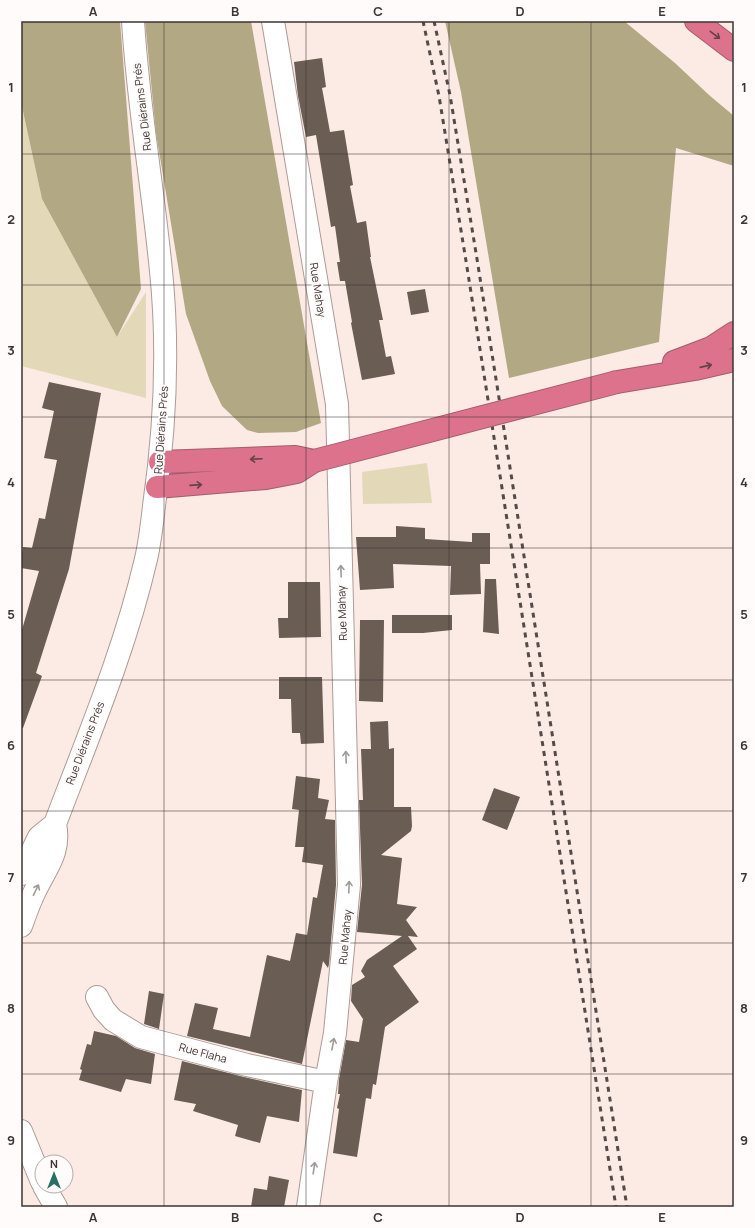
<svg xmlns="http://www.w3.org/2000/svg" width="755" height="1228" font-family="Manrope,sans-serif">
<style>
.green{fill:#e3d9b9}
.forest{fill:#b3a884}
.building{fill:#695d54}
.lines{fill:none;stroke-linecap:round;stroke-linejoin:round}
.minor-casing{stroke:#ac9b97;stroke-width:24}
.secondary-casing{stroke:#ac9b97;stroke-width:24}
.motorway-casing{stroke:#a45d6d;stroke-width:24}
.minor{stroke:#fff;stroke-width:22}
.secondary{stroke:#fff;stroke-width:22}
.motorway{stroke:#dc728c;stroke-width:22}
.rail{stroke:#544b49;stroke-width:3;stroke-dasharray:5 5;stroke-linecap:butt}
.motorway-bridge-casing{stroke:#a45d6d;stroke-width:24;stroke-linecap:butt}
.motorway-bridge{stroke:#dc728c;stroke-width:22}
.oneway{stroke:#644449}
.oneway2{stroke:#9e9a99}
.grid{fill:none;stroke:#3c3533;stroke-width:1;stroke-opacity:0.55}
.labels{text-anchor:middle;stroke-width:4;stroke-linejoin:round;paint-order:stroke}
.street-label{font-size:11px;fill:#3c3533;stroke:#fefbfa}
.neatline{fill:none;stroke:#3c3533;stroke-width:1.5}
.grid-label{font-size:13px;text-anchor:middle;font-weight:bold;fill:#3c3533}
</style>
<rect width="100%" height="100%" fill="#fceae5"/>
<path class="green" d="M 21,102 L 42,199 L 117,337 L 146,292 L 146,398 L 21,366 Z
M 427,463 L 432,503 L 363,504 L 362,472 Z"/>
<path class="forest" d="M 21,21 L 120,21 L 141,289 L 117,337 L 42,199 L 21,102 Z
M 145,21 L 251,21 L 321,423 L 296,432 L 258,433 L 247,430 L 222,406 L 210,381 L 186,314 L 156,133 Z
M 445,21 L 624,21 L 675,63 L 709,95 L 734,116 L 734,166 L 676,148 L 659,342 L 509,378 L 461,92 Z"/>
<path class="building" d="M 322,58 L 326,87 L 322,88 L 330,132 L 344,130 L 353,185 L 350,186 L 357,223 L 366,221 L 371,257 L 370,257 L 383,320 L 379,320 L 386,357 L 391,356 L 395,374 L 362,380 L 351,323 L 352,322 L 345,281 L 340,281 L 337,262 L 340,262 L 335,226 L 331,227 L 316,135 L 306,137 L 298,96 L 294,62 Z
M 425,289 L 429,312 L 411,315 L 407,292 Z
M 49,382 L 101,393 L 69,569 L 36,673 L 42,676 L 23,728 L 21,728 L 21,633 L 39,571 L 21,568 L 21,559 L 23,547 L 32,548 L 39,518 L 45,519 L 57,460 L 44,458 L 54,411 L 42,408 Z
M 396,526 L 425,528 L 425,539 L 472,542 L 472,533 L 490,533 L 490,564 L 480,564 L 481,594 L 450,595 L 451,566 L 393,564 L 394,588 L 360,590 L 356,537 L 396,537 Z
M 485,579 L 496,579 L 499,634 L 483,632 Z
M 288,582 L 320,582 L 321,637 L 279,638 L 278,618 L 288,618 Z
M 392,615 L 452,615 L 452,630 L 423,633 L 392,633 Z
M 360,620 L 384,620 L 383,702 L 359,701 Z
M 279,677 L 322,677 L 324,743 L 301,744 L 300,733 L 292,733 L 291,699 L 279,699 Z
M 388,721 L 389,749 L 394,748 L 394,807 L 411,807 L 412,826 L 411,831 L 381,855 L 402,858 L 397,904 L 417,907 L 406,920 L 418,937 L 408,936 L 417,949 L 393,966 L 419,1002 L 385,1027 L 376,1085 L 373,1084 L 371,1099 L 366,1098 L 357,1157 L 333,1153 L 339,1109 L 337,1108 L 340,1094 L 338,1094 L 339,1079 L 346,1040 L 359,1042 L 363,1019 L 351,1001 L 352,985 L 365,977 L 361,971 L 367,960 L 402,936 L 357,932 L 362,885 L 359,800 L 363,800 L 361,749 L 371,749 L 370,722 Z
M 296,776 L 320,779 L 318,798 L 329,800 L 325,819 L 335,820 L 336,885 L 329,964 L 328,968 L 323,961 L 302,1064 L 187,1036 L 195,1003 L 218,1008 L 213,1029 L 250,1037 L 267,955 L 290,961 L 296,933 L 307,935 L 313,897 L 317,898 L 323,865 L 302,862 L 304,847 L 295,847 L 299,810 L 292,809 Z
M 494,788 L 520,797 L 507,830 L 482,820 Z
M 149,991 L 164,994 L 159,1029 L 144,1024 Z
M 94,1031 L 116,1036 L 135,1048 L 155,1054 L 151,1084 L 126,1079 L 121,1092 L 79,1080 L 82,1070 L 80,1069 L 87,1044 L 91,1045 Z
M 182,1061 L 244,1077 L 302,1090 L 299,1122 L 267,1116 L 260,1143 L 235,1136 L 238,1125 L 193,1111 L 196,1104 L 174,1100 Z
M 269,1176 L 289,1180 L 284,1207 L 251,1207 L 254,1188 L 267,1190 Z"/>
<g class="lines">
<g class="minor-casing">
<path id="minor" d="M 273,21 L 337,404 L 349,885 L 335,1033 L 326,1082 L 308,1207
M 97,997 L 104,1010 L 113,1020 L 141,1037 L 247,1065 L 326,1082"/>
</g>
<g class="secondary-casing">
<path id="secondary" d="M 21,874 L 39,837 L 55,824
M 21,926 C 25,915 29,903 35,891 C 46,868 61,852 55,824 C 88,737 125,650 146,559 C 150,542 152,524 154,506 C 165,429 169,349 161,271 C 153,188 138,105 133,21
M 21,1131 L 42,1182
M 44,1186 L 56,1207"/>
</g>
<g class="motorway-casing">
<path id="motorway" d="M 696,21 L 734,50
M 674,362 L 711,348 L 734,333
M 617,382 L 695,369 L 734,360
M 160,462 L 295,457 L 314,461
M 157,487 L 266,478 L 297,472 L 314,461"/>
</g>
<use href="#minor" class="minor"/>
<use href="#secondary" class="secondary"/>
<use href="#motorway" class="motorway"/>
<path class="rail" d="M 423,21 L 439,96 L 466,261 L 616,1207
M 434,21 L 450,95 L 477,259 L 627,1207"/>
<g class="motorway-bridge-casing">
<path id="motorway-bridge" d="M 314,461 L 617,382"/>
</g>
<use href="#motorway-bridge" class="motorway-bridge"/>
</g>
<defs><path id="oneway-shaft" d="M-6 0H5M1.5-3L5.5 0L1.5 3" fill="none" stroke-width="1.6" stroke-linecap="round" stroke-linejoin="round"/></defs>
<g class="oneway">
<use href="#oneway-shaft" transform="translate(715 35) rotate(37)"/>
<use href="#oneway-shaft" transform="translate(706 366) rotate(-13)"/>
<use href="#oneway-shaft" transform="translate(256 459) rotate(177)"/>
<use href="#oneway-shaft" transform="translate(196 485) rotate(-4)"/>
</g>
<g class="oneway2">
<use href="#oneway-shaft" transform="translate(341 571) rotate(-92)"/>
<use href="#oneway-shaft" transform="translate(346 757) rotate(-92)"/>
<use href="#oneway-shaft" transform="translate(349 887) rotate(-88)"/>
<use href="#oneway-shaft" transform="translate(36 890) rotate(-64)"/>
<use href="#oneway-shaft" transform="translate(333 1044) rotate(-79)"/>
<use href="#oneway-shaft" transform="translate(314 1168) rotate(-82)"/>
</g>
<path class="grid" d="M 164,21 L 164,1207M 306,21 L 306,1207M 449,21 L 449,1207M 591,21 L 591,1207M 21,154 L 734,154M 21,285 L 734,285M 21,417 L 734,417M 21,548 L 734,548M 21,680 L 734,680M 21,811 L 734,811M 21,943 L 734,943M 21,1074 L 734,1074"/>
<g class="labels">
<g class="street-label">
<text transform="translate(142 107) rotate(-97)" y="4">Rue Diérains Prés</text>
<text transform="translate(318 290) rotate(81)" y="4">Rue Mahay</text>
<text transform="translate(161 430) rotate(-86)" y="4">Rue Diérains Prés</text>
<text transform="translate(342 613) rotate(-92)" y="4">Rue Mahay</text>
<text transform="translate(85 743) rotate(-69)" y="4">Rue Diérains Prés</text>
<text transform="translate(345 937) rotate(-85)" y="4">Rue Mahay</text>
<text transform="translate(203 1053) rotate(15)" y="4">Rue Flaha</text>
</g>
</g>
<rect width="755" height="1228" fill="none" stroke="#fefbfa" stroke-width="44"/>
<g transform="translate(54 1174)"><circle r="19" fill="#fefbfa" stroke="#b0acaa"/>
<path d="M0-3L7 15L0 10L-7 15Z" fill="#296f63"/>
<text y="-6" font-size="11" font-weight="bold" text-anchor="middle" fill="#3c3533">N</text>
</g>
<rect x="22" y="22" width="711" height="1184" class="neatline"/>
<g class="grid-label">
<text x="93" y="16">A</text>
<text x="235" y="16">B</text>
<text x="378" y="16">C</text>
<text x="520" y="16">D</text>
<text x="662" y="16">E</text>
<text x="11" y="92">1</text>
<text x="744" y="92">1</text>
<text x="11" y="224">2</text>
<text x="744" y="224">2</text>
<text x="11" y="355">3</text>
<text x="744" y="355">3</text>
<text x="11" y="487">4</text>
<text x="744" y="487">4</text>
<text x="11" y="619">5</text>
<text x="744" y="619">5</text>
<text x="11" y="750">6</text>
<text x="744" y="750">6</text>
<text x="11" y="882">7</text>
<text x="744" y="882">7</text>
<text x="11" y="1013">8</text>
<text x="744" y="1013">8</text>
<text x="11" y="1145">9</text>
<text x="744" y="1145">9</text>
<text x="93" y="1222">A</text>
<text x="235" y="1222">B</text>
<text x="378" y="1222">C</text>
<text x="520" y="1222">D</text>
<text x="662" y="1222">E</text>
</g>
</svg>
